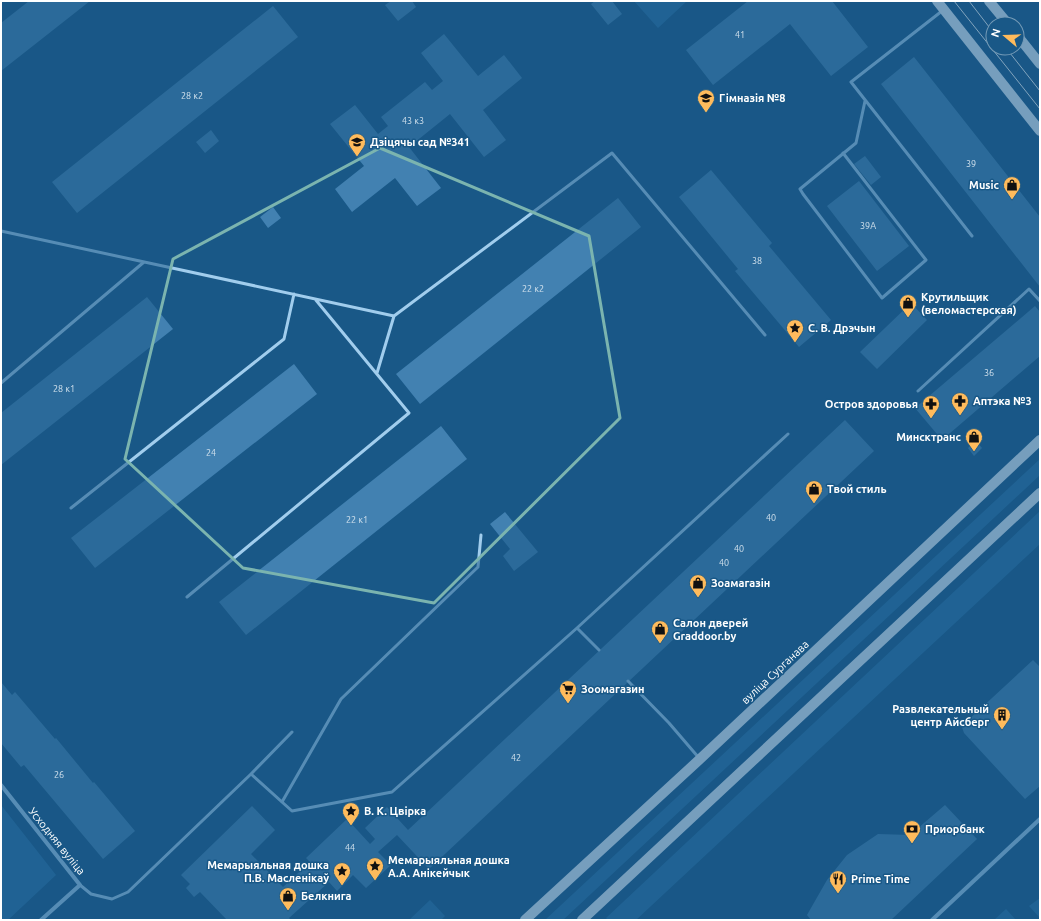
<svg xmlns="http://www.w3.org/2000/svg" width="1041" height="921" font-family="Ubuntu,sans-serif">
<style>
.green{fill:#2970a5}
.building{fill:#4281b1}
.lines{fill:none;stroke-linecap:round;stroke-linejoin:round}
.service{stroke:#a1cded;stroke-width:3}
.minor{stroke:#a1cded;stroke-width:4}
.primary{stroke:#e6f3ff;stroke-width:10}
.tram{stroke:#fff;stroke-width:1}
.marked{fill:none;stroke:#7bb4af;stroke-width:3;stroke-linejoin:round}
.labels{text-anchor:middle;stroke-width:3;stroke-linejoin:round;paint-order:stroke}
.number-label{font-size:9px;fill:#d0e0ec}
.poi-label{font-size:11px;font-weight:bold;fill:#fff;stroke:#195887;text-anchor:start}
.street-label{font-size:11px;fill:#fff;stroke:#195887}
</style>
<rect width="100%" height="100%" fill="#195887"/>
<path class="green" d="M 634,1 L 687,1 L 658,28 Z
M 1040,459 L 1040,475 L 563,920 L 545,920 Z
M 1040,511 L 1040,544 L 636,920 L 608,920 L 606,918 Z
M 1,805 L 56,875 L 8,920 L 1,920 Z
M 1040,898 L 1040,918 L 1029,906 Z
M 430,900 L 445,916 L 441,920 L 409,920 Z
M 1006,909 L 1016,920 L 994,920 Z"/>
<path class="building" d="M 29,1 L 90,1 L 1,71 L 1,23 Z
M 391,1 L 412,1 L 416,7 L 398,21 L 385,5 Z
M 595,1 L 612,1 L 622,14 L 608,25 L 591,4 Z
M 748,1 L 832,1 L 868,47 L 831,76 L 790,24 L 713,85 L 686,50 Z
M 273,6 L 298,37 L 77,213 L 52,182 Z
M 444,34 L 478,76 L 504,55 L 522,78 L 483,110 L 506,140 L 484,157 L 450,114 L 409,147 L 441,188 L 417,206 L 395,178 L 352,212 L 335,189 L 364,166 L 330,124 L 355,105 L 378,134 L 388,126 L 381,117 L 425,82 L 432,90 L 443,81 L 421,53 Z
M 914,57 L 1040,217 L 1040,287 L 881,84 Z
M 211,130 L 219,141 L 205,153 L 196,142 Z
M 865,156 L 881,177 L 871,185 L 854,164 Z
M 711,170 L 772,243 L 769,246 L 831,320 L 799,347 L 735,271 L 738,269 L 679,197 Z
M 859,181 L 909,246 L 877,271 L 827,206 Z
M 618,198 L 641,227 L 420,404 L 396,374 Z
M 273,207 L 281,218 L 268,228 L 260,217 Z
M 147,297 L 173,329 L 1,465 L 1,413 Z
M 911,303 L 927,320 L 877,369 L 860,352 Z
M 1035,306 L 1040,312 L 1040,356 L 942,440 L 915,408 Z
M 294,364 L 317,394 L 95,568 L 71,538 Z
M 845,420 L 874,451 L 429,869 L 397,835 L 378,852 L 391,865 L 366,888 L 353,875 L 337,891 L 329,882 L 289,918 L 291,920 L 227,920 L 200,892 L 194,897 L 186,888 L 190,884 L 181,875 L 252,806 L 275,830 L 251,854 L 283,887 L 310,862 L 306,858 L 347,819 L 370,844 L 375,839 L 365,828 L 387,807 L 408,830 Z
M 441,426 L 467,459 L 246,635 L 219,602 Z
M 976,441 L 982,448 L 974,456 L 968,448 Z
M 505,512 L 538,552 L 514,571 L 503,556 L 510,549 L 490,524 Z
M 1033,660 L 1040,667 L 1040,786 L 1025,799 L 964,733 L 962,727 L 966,722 Z
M 1,682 L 12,695 L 15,692 L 55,739 L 56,738 L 93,783 L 94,782 L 135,831 L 103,859 L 24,765 L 21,767 L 1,743 Z
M 945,805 L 977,839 L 891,920 L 811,920 L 807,915 L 827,880 L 847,855 L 878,834 L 910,835 Z"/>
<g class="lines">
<path class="service" d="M 942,11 L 851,82 L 972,236
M 843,153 L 926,260 L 882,298 L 803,194 L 800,189 L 856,143 L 865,101
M 1,231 L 394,316
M 377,373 L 394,316 L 612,153 L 765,335
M 1,383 L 144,262
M 918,391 L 1029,289 L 1040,301
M 71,508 L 284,339 L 294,294
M 187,597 L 409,413 L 315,299
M 577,628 L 599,650
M 628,681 L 669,723 L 699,758
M 251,774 L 292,811 L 392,792 L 577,628 L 788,434
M 282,802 L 341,699 L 478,567 L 481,535
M 80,885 L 91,894 L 112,899 L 128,892 L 251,774 L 292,732"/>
<path class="minor" d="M 1,785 L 80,885 L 41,920
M 932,920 L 1040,819"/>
<path class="primary" d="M 937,1 L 1040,131
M 989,1 L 1008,24
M 1017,35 L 1040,64
M 525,920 L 700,759 L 1040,440
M 582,920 L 1040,493"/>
<path class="tram" d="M 954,1 L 1040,109
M 969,1 L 993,32
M 1006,48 L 1040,91"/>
</g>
<path d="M0 0H1041V921H0ZM 380,148 L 589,236 L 620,418 L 434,603 L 243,568 L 125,459 L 173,259 Z" fill="#195887" fill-opacity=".55" fill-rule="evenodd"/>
<path class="marked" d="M 380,148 L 589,236 L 620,418 L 434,603 L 243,568 L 125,459 L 173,259 Z"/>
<defs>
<g id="school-pin" transform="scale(0.9)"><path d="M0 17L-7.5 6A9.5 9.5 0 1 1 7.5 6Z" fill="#ffbb5c" stroke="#195887"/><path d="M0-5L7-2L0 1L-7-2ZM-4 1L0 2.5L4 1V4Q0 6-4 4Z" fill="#111"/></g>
<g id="shop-pin" transform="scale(0.9)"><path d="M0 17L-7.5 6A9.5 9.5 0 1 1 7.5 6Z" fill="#ffbb5c" stroke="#195887"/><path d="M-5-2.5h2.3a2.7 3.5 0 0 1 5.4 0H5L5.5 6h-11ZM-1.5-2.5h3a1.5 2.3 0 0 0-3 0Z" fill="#111"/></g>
<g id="sight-pin" transform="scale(0.9)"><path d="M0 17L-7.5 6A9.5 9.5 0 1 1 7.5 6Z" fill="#ffbb5c" stroke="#195887"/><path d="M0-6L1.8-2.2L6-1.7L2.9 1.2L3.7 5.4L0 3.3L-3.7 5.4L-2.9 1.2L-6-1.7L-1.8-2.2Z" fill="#111"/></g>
<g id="pharmacy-pin" transform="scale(0.9)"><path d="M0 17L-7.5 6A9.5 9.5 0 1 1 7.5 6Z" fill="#ffbb5c" stroke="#195887"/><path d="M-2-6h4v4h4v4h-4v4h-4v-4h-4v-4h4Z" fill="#111"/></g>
<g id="supermarket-pin" transform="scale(0.9)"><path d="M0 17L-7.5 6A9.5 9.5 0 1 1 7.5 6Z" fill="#ffbb5c" stroke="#195887"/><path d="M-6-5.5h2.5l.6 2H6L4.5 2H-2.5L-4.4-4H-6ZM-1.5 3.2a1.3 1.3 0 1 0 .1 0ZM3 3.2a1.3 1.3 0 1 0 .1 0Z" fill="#111"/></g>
<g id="building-pin" transform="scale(0.9)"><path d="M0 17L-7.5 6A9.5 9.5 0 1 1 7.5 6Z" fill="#ffbb5c" stroke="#195887"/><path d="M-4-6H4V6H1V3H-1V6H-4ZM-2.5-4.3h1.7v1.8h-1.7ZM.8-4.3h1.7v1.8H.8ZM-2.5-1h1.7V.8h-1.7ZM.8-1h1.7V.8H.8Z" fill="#111"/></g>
<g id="bank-pin" transform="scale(0.9)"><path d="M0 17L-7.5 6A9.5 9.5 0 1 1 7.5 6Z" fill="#ffbb5c" stroke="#195887"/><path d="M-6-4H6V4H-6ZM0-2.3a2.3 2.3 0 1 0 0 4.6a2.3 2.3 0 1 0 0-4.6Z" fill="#111"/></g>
<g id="restaurant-pin" transform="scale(0.9)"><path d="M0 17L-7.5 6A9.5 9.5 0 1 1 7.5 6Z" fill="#ffbb5c" stroke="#195887"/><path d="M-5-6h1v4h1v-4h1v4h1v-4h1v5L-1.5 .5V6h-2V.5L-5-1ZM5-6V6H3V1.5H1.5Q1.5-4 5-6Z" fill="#111"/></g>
</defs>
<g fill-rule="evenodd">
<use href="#school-pin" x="706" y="98"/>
<use href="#school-pin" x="357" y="142"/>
<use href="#shop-pin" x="1012" y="185"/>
<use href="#shop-pin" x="908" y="303"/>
<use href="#sight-pin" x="795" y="328"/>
<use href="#pharmacy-pin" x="960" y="401"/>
<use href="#pharmacy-pin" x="931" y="404"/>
<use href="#shop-pin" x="974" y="437"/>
<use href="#shop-pin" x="814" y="489"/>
<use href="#shop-pin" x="698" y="583"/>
<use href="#shop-pin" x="660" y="629"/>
<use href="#supermarket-pin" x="568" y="689"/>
<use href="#building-pin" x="1002" y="715"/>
<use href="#sight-pin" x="351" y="811"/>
<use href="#bank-pin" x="912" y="829"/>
<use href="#sight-pin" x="375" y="866"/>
<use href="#sight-pin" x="342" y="871"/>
<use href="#restaurant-pin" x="838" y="879"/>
<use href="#shop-pin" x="288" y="896"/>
</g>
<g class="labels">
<g class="number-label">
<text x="740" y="38">41</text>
<text x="192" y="99">28 к2</text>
<text x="413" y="124">43 к3</text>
<text x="971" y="167">39</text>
<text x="868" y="229">39А</text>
<text x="757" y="264">38</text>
<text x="533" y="292">22 к2</text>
<text x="989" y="376">36</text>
<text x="64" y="392">28 к1</text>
<text x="211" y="456">24</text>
<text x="771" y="521">40</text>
<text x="357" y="523">22 к1</text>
<text x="739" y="552">40</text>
<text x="724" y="566">40</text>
<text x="516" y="761">42</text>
<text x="59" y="778">26</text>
<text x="350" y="851">44</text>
</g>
<g class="poi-label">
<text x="719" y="102">Гімназія №8</text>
<text x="370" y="146">Дзіцячы сад №341</text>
<text x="999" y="189" text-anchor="end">Music</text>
<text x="921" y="301">Крутильщик<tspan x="921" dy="13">(веломастерская)</tspan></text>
<text x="808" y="332">С. В. Дрэчын</text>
<text x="973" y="405">Аптэка №3</text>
<text x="918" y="408" text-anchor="end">Остров здоровья</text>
<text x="961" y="441" text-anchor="end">Минсктранс</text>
<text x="827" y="493">Твой стиль</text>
<text x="711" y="587">Зоамагазін</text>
<text x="673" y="627">Салон дверей<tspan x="673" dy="13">Graddoor.by</tspan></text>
<text x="581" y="693">Зоомагазин</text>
<text x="989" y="713" text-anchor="end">Развлекательный<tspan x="989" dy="13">центр Айсберг</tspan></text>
<text x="364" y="815">В. К. Цвірка</text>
<text x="925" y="833">Приорбанк</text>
<text x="388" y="864">Мемарыяльная дошка<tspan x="388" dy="13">А.А. Анікейчык</tspan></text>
<text x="329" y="869" text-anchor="end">Мемарыяльная дошка<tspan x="329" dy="13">П.В. Масленікаў</tspan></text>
<text x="851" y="883">Prime Time</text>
<text x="301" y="900">Белкнига</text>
</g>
<g class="street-label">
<text transform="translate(775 672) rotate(-43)" y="4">вуліца Сурганава</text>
<text transform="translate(57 841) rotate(51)" y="4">Усходняя вуліца</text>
</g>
</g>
<rect width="1041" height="921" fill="none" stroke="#ffffff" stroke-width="4"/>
<g transform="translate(1005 36) rotate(289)"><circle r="19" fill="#195887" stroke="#759bb7"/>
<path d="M0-3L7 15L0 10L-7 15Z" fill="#ffbb5c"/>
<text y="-6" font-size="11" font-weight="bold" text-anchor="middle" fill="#ffffff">N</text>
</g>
</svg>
